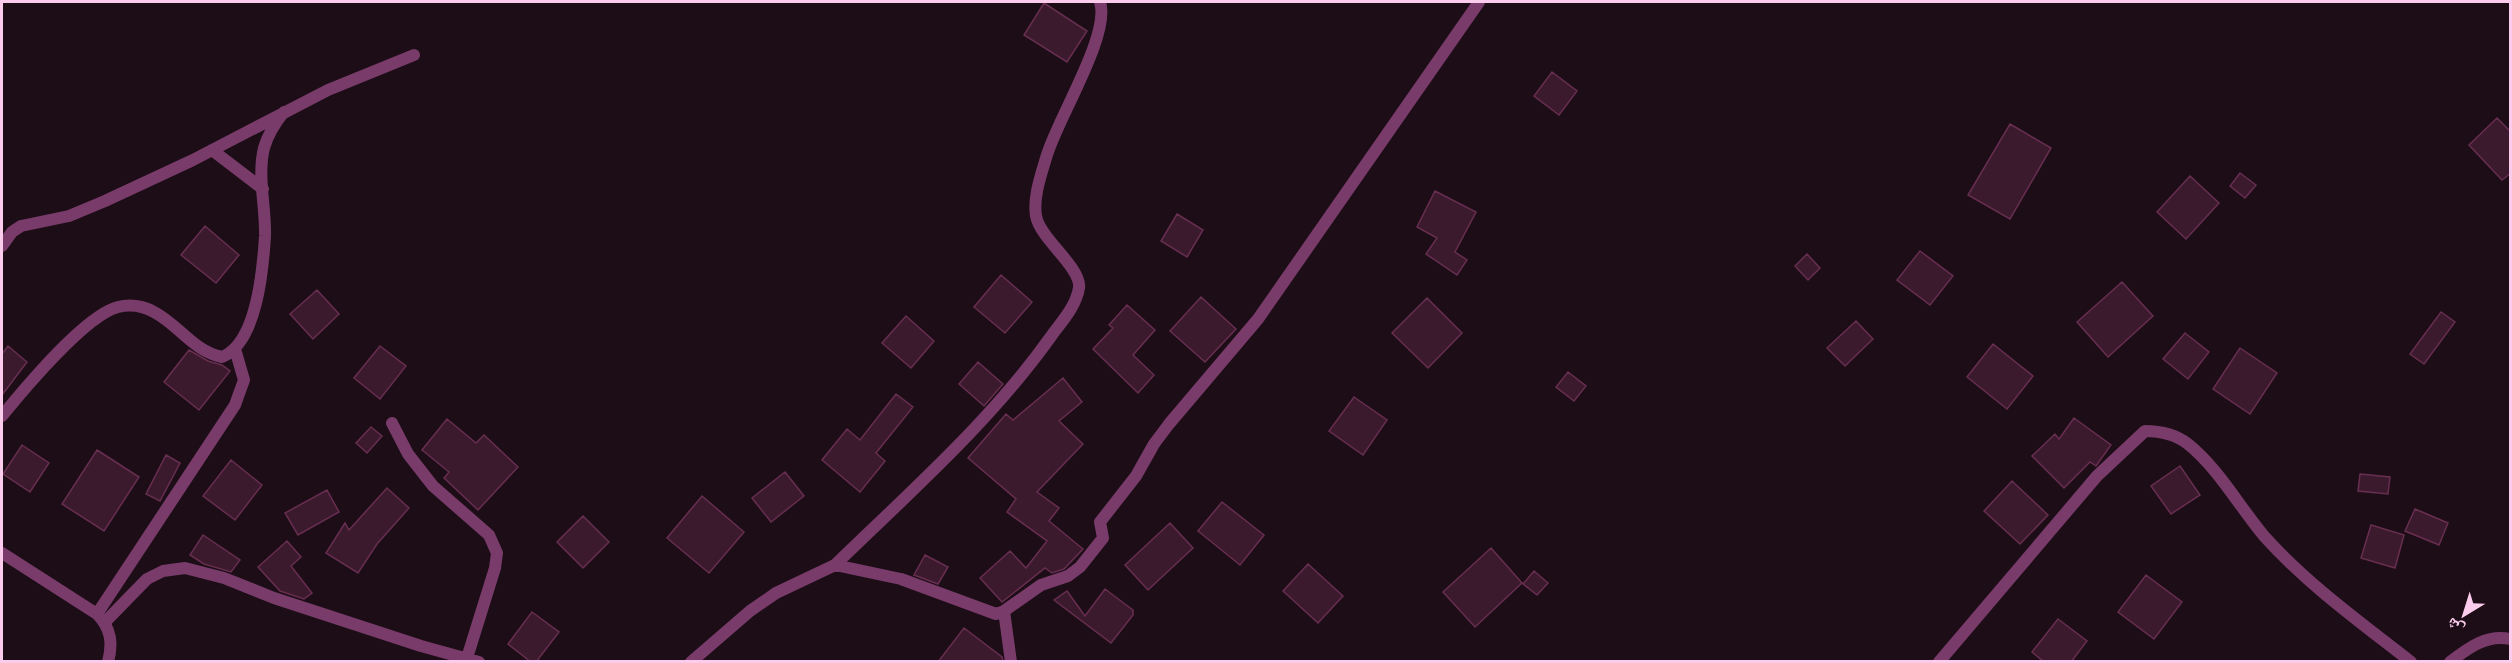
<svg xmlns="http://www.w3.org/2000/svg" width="2512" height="663" font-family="Roboto,'Noto Naskh Arabic',sans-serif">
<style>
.building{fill:#3c1a2e;stroke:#672e50;stroke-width:1.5}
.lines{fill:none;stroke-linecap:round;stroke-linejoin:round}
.minor{stroke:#793b6a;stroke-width:12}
</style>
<rect width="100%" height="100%" fill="#1d0d17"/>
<path class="building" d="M 1044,3 L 1087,31 L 1067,62 L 1024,35 Z
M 1552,72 L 1577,91 L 1559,115 L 1534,96 Z
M 2497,118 L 2511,132 L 2511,173 L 2502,180 L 2469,145 Z
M 2010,124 L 2051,148 L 2010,219 L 1968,195 Z
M 2240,173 L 2256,185 L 2245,198 L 2230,186 Z
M 2190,176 L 2219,203 L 2186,239 L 2157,212 Z
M 1435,191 L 1476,212 L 1455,252 L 1467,260 L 1457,275 L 1426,254 L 1437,238 L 1417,227 Z
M 1177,214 L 1203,230 L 1187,257 L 1161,241 Z
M 205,226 L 239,255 L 216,283 L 181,255 Z
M 1920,251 L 1953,276 L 1930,305 L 1897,280 Z
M 1807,254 L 1820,268 L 1808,280 L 1795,266 Z
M 1001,275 L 1032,302 L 1005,333 L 974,307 Z
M 2122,282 L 2153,316 L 2108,357 L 2077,322 Z
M 317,290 L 339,314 L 313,339 L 290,314 Z
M 1201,297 L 1236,329 L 1205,362 L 1170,331 Z
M 1427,298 L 1462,333 L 1428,368 L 1392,333 Z
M 1127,305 L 1155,330 L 1133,355 L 1154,375 L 1138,393 L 1093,349 L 1113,328 L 1109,325 Z
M 2441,312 L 2455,322 L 2424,364 L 2410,354 Z
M 906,316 L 934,341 L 911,368 L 882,343 Z
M 1856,321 L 1873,339 L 1845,366 L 1827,348 Z
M 2185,333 L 2209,352 L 2188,379 L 2163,359 Z
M 1993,344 L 2033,376 L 2007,409 L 1967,377 Z
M 8,346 L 27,362 L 2,395 L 2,354 Z
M 380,346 L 406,366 L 380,399 L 354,378 Z
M 2240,348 L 2277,373 L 2250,414 L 2213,389 Z
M 189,350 L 208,361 L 222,365 L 230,371 L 199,410 L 164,382 Z
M 978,362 L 1003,384 L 984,406 L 959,384 Z
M 1568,372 L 1586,386 L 1574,401 L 1556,387 Z
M 1063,378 L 1082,402 L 1059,421 L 1083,444 L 1037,492 L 1059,508 L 1049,521 L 1083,549 L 1064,569 L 1052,573 L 1045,568 L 1002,602 L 980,578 L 1010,551 L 1026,568 L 1047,541 L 1007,512 L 1016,499 L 968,458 L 1006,414 L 1013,420 Z
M 896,394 L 913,407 L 876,453 L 885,461 L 860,492 L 822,460 L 847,429 L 860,440 Z
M 1354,397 L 1387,420 L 1363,455 L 1329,431 Z
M 2074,418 L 2111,445 L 2096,466 L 2090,462 L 2064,488 L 2032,456 L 2055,434 L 2059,439 Z
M 447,419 L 476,443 L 484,435 L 518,467 L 478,510 L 444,478 L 449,472 L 422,450 Z
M 371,427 L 382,436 L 367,453 L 356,443 Z
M 22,445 L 49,463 L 30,492 L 3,474 Z
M 97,450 L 139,477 L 104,531 L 62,504 Z
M 166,455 L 180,463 L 160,501 L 146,494 Z
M 231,460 L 262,485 L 235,520 L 203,496 Z
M 2180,466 L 2200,495 L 2171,514 L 2151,486 Z
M 785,472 L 804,496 L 771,522 L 752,498 Z
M 2360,474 L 2390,477 L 2388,494 L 2358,491 Z
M 2012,481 L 2048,515 L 2020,544 L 1984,511 Z
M 387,488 L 409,508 L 377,544 L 358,573 L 326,553 L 345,523 L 349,530 Z
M 327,490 L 339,512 L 298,535 L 285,513 Z
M 702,496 L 744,532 L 709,573 L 667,538 Z
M 1222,502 L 1264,535 L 1240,565 L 1198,531 Z
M 2415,509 L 2448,523 L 2439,545 L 2405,531 Z
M 583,516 L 609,542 L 583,568 L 557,542 Z
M 1170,523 L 1193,548 L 1148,590 L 1125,565 Z
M 2371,525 L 2404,535 L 2395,568 L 2361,558 Z
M 203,535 L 240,560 L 231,572 L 204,564 L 190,555 Z
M 287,541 L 301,557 L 291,566 L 312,593 L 304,599 L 280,591 L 258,567 Z
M 1491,548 L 1522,583 L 1475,627 L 1443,592 Z
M 925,555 L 948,567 L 938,584 L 914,575 Z
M 1308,564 L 1343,596 L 1318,623 L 1283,591 Z
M 1534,571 L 1548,583 L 1537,595 L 1523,584 Z
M 2146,575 L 2182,602 L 2154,639 L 2118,612 Z
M 1105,589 L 1133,610 L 1133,615 L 1111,643 L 1054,600 L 1067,591 L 1085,616 Z
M 532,612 L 559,632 L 536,662 L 531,662 L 508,644 Z
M 2058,619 L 2087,641 L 2071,662 L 2044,662 L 2032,652 Z
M 964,628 L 1002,657 L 1003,662 L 938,662 Z"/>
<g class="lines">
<path class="minor" d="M 212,150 L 263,189
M 2,246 L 12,232 L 21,226 L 69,216 L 105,201 L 193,160 L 328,90 L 414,55
M 2,416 C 24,389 86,315 118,307 C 131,304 143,306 154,312 C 179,325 193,351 222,357 C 257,343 263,269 265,236 C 266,208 257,176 264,148 C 268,134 275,123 284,112
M 392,423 L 408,454 L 433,486 L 489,535 L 497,553 L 495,568 L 467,658
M 2,553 L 97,614 C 111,628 113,643 108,662
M 835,565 C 911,491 991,421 1052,335 C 1063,320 1076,306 1079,288 C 1082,268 1040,239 1036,216 C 1033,197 1041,175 1046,158 C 1056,121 1111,35 1100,2
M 1004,611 L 1011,662
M 97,614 L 235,405 L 244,380 L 235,349
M 105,622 L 147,579 L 163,571 L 185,568 L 224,578 L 274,598 L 421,646 L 479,662
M 691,662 L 750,611 L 776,593 L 835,565 L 901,579 L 996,614 L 1004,611 L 1041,585 L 1068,576 L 1080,567 L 1103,538 L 1100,522 L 1136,476 L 1154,444 L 1169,424 L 1258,319 L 1479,2
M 1939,662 L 2097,476 L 2145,431 C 2160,431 2175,434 2188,444 C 2218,468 2239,506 2264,536 C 2307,584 2360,622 2411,662
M 2450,662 C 2468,648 2487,634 2510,639"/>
</g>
<rect width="2512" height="663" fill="none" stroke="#fcccec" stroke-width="6"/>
<g transform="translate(2464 615) rotate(218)" stroke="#1d0d17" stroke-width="4.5" paint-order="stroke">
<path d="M0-4.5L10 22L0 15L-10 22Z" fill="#fcccec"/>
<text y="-9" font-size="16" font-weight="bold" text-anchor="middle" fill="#fcccec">ش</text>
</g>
</svg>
